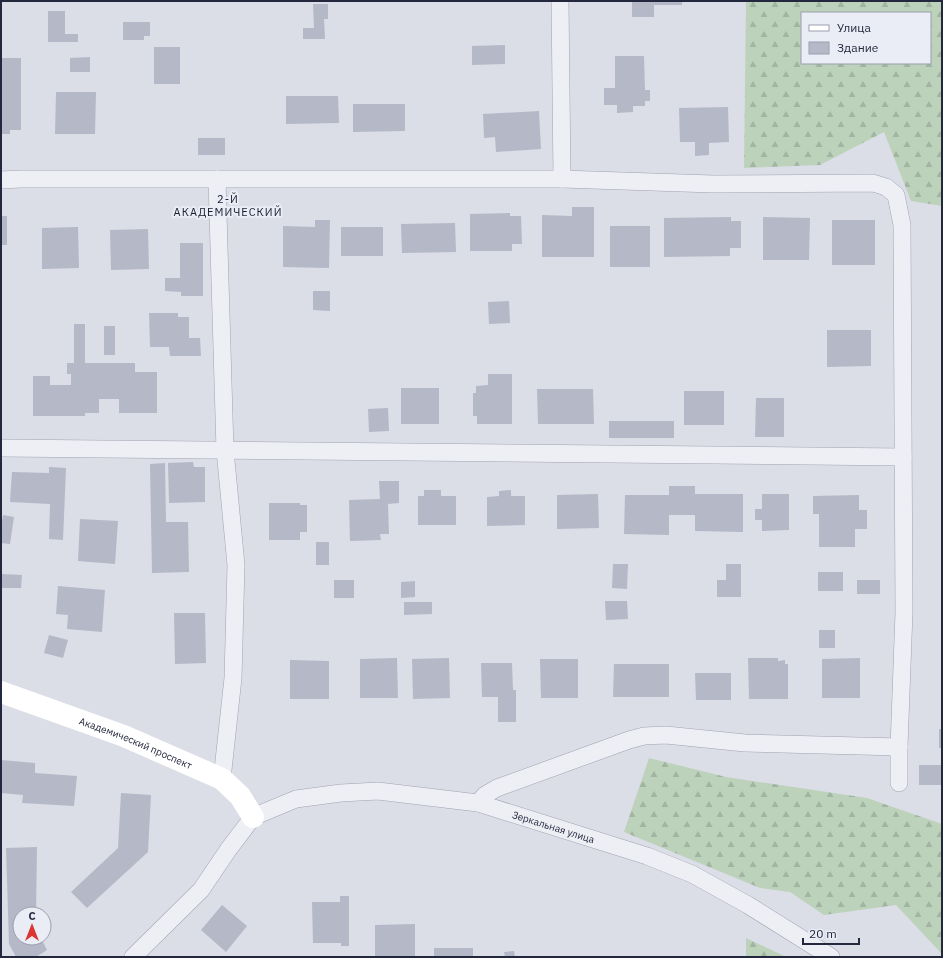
<svg xmlns="http://www.w3.org/2000/svg" width="943" height="958" font-family="'IBM Plex Sans',sans-serif">
<style>
.forest{fill:url(#forest-firs);fill-rule:evenodd}
.building{fill:#b5b8c7}
.lines{fill:none;stroke-linecap:round;stroke-linejoin:round}
.street-casing{stroke:#a0a3b1;stroke-width:18}
.street{stroke:#eeeff5;stroke-width:17}
.secondary{stroke:#fff;stroke-width:22}
.labels{text-anchor:middle;stroke-width:4;stroke-linejoin:round;paint-order:stroke}
.street-label{font-size:10px;fill:#24283e;stroke:#eaedf5}
.neighbourhood-label{font-size:11px;letter-spacing:1px;fill:#161a2e;stroke:#eaedf5}
</style>
<defs>
<pattern id="forest-firs" width="22" height="20" patternUnits="userSpaceOnUse"><rect width="22" height="20" fill="#bdd2bb"/><path d="M5 1l3.5 6h-7zM16 11l3.5 6h-7z" fill="#a2b4a2"/></pattern>
</defs>
<rect width="100%" height="100%" fill="#dbdde7"/>
<path class="forest" d="M 746,1 L 942,1 L 942,206 L 911,201 L 884,132 L 820,165 L 744,168 ZM 802,13 L 930,13 L 930,63 L 802,63 Z
M 649,758 L 726,777 L 867,798 L 942,824 L 942,954 L 896,905 L 824,915 L 790,892 L 760,888 L 624,832 Z
M 746,938 L 786,957 L 746,957 Z"/>
<path class="building" d="M 632,1 L 682,1 L 682,5 L 654,5 L 654,17 L 632,17 Z
M 313,4 L 328,4 L 328,19 L 324,19 L 325,39 L 303,39 L 303,28 L 314,28 Z
M 48,11 L 65,11 L 65,34 L 78,34 L 78,42 L 48,42 Z
M 123,22 L 150,22 L 150,36 L 144,36 L 144,40 L 123,40 Z
M 505,45 L 505,64 L 472,65 L 472,46 Z
M 154,47 L 180,47 L 180,84 L 154,84 Z
M 615,56 L 644,56 L 645,90 L 650,90 L 650,101 L 645,101 L 645,106 L 633,106 L 633,112 L 617,113 L 617,105 L 604,105 L 604,88 L 615,88 Z
M 90,57 L 90,72 L 70,72 L 70,58 Z
M 1,58 L 21,58 L 21,130 L 10,130 L 10,134 L 1,134 Z
M 56,92 L 96,92 L 95,134 L 55,134 Z
M 286,96 L 338,96 L 339,123 L 286,124 Z
M 353,104 L 405,104 L 405,131 L 353,132 Z
M 728,107 L 729,142 L 709,143 L 709,155 L 695,156 L 695,142 L 680,142 L 679,108 Z
M 539,111 L 541,149 L 496,152 L 495,137 L 484,138 L 483,114 Z
M 198,138 L 225,138 L 225,155 L 198,155 Z
M 572,207 L 594,207 L 594,257 L 542,257 L 542,215 L 572,216 Z
M 510,213 L 510,216 L 521,216 L 522,244 L 512,244 L 512,251 L 470,251 L 470,214 Z
M 1,216 L 7,216 L 7,245 L 1,245 Z
M 731,217 L 731,221 L 741,221 L 741,248 L 730,248 L 730,256 L 664,257 L 664,218 Z
M 763,217 L 810,218 L 809,260 L 763,260 Z
M 315,220 L 330,220 L 329,268 L 283,267 L 283,226 L 315,227 Z
M 832,220 L 875,220 L 875,265 L 832,265 Z
M 455,223 L 456,252 L 402,253 L 401,224 Z
M 610,226 L 650,226 L 650,267 L 610,267 Z
M 78,227 L 79,268 L 42,269 L 42,228 Z
M 341,227 L 383,227 L 383,256 L 341,256 Z
M 148,229 L 149,269 L 111,270 L 110,230 Z
M 180,243 L 203,243 L 203,296 L 181,296 L 181,292 L 165,291 L 165,278 L 180,278 Z
M 313,291 L 330,291 L 330,311 L 313,310 Z
M 509,301 L 510,323 L 489,324 L 488,302 Z
M 149,313 L 178,313 L 178,317 L 189,317 L 189,338 L 200,338 L 201,356 L 170,356 L 169,347 L 150,347 Z
M 74,324 L 85,324 L 85,363 L 135,363 L 135,372 L 157,372 L 157,413 L 119,413 L 119,399 L 99,399 L 99,413 L 85,413 L 85,416 L 33,416 L 33,376 L 50,376 L 50,385 L 71,385 L 71,374 L 67,374 L 67,363 L 74,363 Z
M 104,326 L 115,326 L 115,355 L 104,355 Z
M 827,330 L 871,330 L 871,366 L 827,367 Z
M 488,374 L 512,374 L 512,424 L 477,424 L 477,416 L 473,416 L 473,393 L 476,393 L 476,386 L 488,385 Z
M 401,388 L 439,388 L 439,424 L 401,424 Z
M 537,389 L 593,389 L 594,424 L 538,424 Z
M 684,391 L 724,391 L 724,425 L 684,425 Z
M 756,398 L 784,398 L 784,437 L 755,437 Z
M 388,408 L 389,431 L 369,432 L 368,409 Z
M 609,421 L 674,421 L 674,438 L 609,438 Z
M 193,462 L 194,467 L 205,467 L 205,502 L 169,503 L 168,463 Z
M 165,463 L 166,522 L 188,522 L 189,572 L 152,573 L 150,464 Z
M 49,467 L 66,468 L 63,540 L 49,539 L 50,504 L 10,502 L 12,472 L 49,473 Z
M 379,481 L 399,481 L 399,503 L 388,504 L 389,534 L 380,534 L 381,540 L 350,541 L 349,500 L 380,499 Z
M 669,486 L 695,486 L 695,494 L 743,494 L 743,532 L 695,531 L 695,515 L 669,515 L 669,535 L 624,534 L 625,495 L 669,495 Z
M 424,490 L 441,490 L 441,496 L 456,496 L 456,525 L 418,525 L 418,496 L 424,496 Z
M 511,490 L 511,496 L 525,496 L 525,525 L 487,526 L 487,497 L 499,496 L 499,491 Z
M 598,494 L 599,528 L 557,529 L 557,495 Z
M 762,494 L 789,494 L 789,530 L 762,531 L 762,520 L 755,520 L 755,509 L 762,509 Z
M 859,495 L 859,510 L 867,510 L 867,529 L 855,529 L 855,547 L 819,547 L 819,514 L 813,514 L 813,496 Z
M 269,503 L 300,503 L 300,505 L 307,505 L 307,532 L 300,532 L 300,540 L 269,540 Z
M 3,515 L 14,517 L 10,544 L 1,543 L 1,528 Z
M 80,519 L 118,521 L 115,564 L 78,561 Z
M 316,542 L 329,542 L 329,565 L 316,565 Z
M 613,564 L 628,564 L 627,589 L 612,588 Z
M 726,564 L 741,564 L 741,597 L 717,597 L 717,580 L 726,580 Z
M 818,572 L 843,572 L 843,591 L 818,591 Z
M 1,574 L 22,575 L 21,588 L 1,588 Z
M 334,580 L 354,580 L 354,598 L 334,598 Z
M 857,580 L 880,580 L 880,594 L 857,594 Z
M 415,581 L 415,597 L 401,598 L 401,582 Z
M 58,586 L 105,590 L 102,632 L 67,629 L 68,615 L 56,614 Z
M 605,601 L 627,601 L 628,619 L 606,620 Z
M 404,602 L 432,602 L 432,614 L 404,615 Z
M 174,613 L 205,613 L 206,663 L 175,664 Z
M 819,630 L 835,630 L 835,648 L 819,648 Z
M 49,635 L 68,640 L 63,658 L 44,653 Z
M 397,658 L 398,698 L 360,698 L 360,659 Z
M 449,658 L 450,698 L 413,699 L 412,659 Z
M 748,658 L 778,658 L 778,661 L 785,660 L 785,664 L 788,664 L 788,699 L 749,699 Z
M 860,658 L 860,698 L 822,698 L 822,659 Z
M 540,659 L 578,659 L 578,698 L 541,698 Z
M 290,660 L 329,661 L 329,699 L 290,699 Z
M 481,663 L 512,663 L 513,690 L 516,690 L 516,722 L 498,722 L 498,697 L 482,697 Z
M 614,664 L 669,664 L 669,697 L 613,697 Z
M 695,673 L 731,673 L 731,700 L 696,700 Z
M 939,729 L 942,729 L 942,748 L 939,748 Z
M 1,760 L 35,763 L 35,773 L 77,776 L 74,806 L 22,803 L 23,795 L 1,793 Z
M 919,765 L 942,765 L 942,785 L 919,785 Z
M 121,793 L 151,795 L 148,852 L 87,908 L 71,892 L 118,848 Z
M 37,847 L 36,914 L 20,914 L 20,938 L 41,938 L 47,950 L 36,957 L 16,957 L 9,944 L 6,848 Z
M 340,896 L 349,896 L 349,946 L 341,946 L 341,943 L 313,943 L 312,902 L 340,902 Z
M 222,905 L 247,926 L 226,952 L 201,930 Z
M 415,924 L 415,957 L 375,957 L 375,925 Z
M 434,948 L 473,948 L 473,957 L 434,957 Z
M 514,951 L 515,957 L 505,957 L 504,952 Z"/>
<g class="lines">
<g class="street-casing">
<g id="street">
<path d="M 560,1 L 562,179"/>
<path d="M 217,179 L 225,450 L 236,565 L 233,678 L 222,779"/>
<path d="M 1,180 L 21,179 L 562,179 L 713,184 L 873,183 L 886,187 L 896,195 L 902,225 L 904,612 L 899,747 L 899,783"/>
<path d="M 1,448 L 903,457"/>
<path d="M 478,803 L 485,795 L 497,788 L 629,740 L 644,736 L 666,735 L 745,743 L 899,747"/>
<path id="s1" d="M 133,957 L 201,890 L 228,850 L 253,817 L 296,799 L 341,793 L 378,791 L 478,803 L 647,856 L 692,874 L 748,905 L 831,957"/>
</g>
</g>
<use href="#street" class="street"/>
<path class="secondary" id="s2" d="M 1,692 L 124,736 L 222,779 L 240,796 L 253,817"/>
</g>
<g class="labels">
<g class="street-label">
<text dy="4" stroke="none"><textPath href="#s2" startOffset="144">Академический проспект</textPath></text>
<text dy="4" stroke="none"><textPath href="#s1" startOffset="494">Зеркальная улица</textPath></text>
</g>
<g class="neighbourhood-label">
<text x="228" y="203">2-Й<tspan x="228" dy="13">АКАДЕМИЧЕСКИЙ</tspan></text>
</g>
</g>
<rect width="943" height="958" fill="none" stroke="#24283e" stroke-width="4"/>
<rect x="801" y="12" width="130" height="52" fill="#eaedf5" stroke="#9b9eac"/>
<rect x="809" y="25" width="20" height="6" fill="#ffffff" stroke="#9b9eac"/>
<text x="837" y="32" font-size="12" fill="#24283e">Улица</text>
<rect x="809" y="42" width="20" height="12" fill="#b5b8c7" stroke="#9b9eac"/>
<text x="837" y="52" font-size="12" fill="#24283e">Здание</text>
<g transform="translate(32 926)"><circle r="19" fill="#eaedf5" stroke="#9b9eac"/>
<path d="M0-3L7 15L0 10L-7 15Z" fill="#da3631"/>
<text y="-6" font-size="11" font-weight="bold" text-anchor="middle" fill="#24283e">С</text>
</g>
<path d="M803 938v6h56v-6" fill="none" stroke="#24283e" stroke-width="2"/>
<text x="809" y="938" font-size="12" fill="#24283e" stroke="#eaedf5" stroke-width="3" paint-order="stroke">20 m</text>
</svg>
